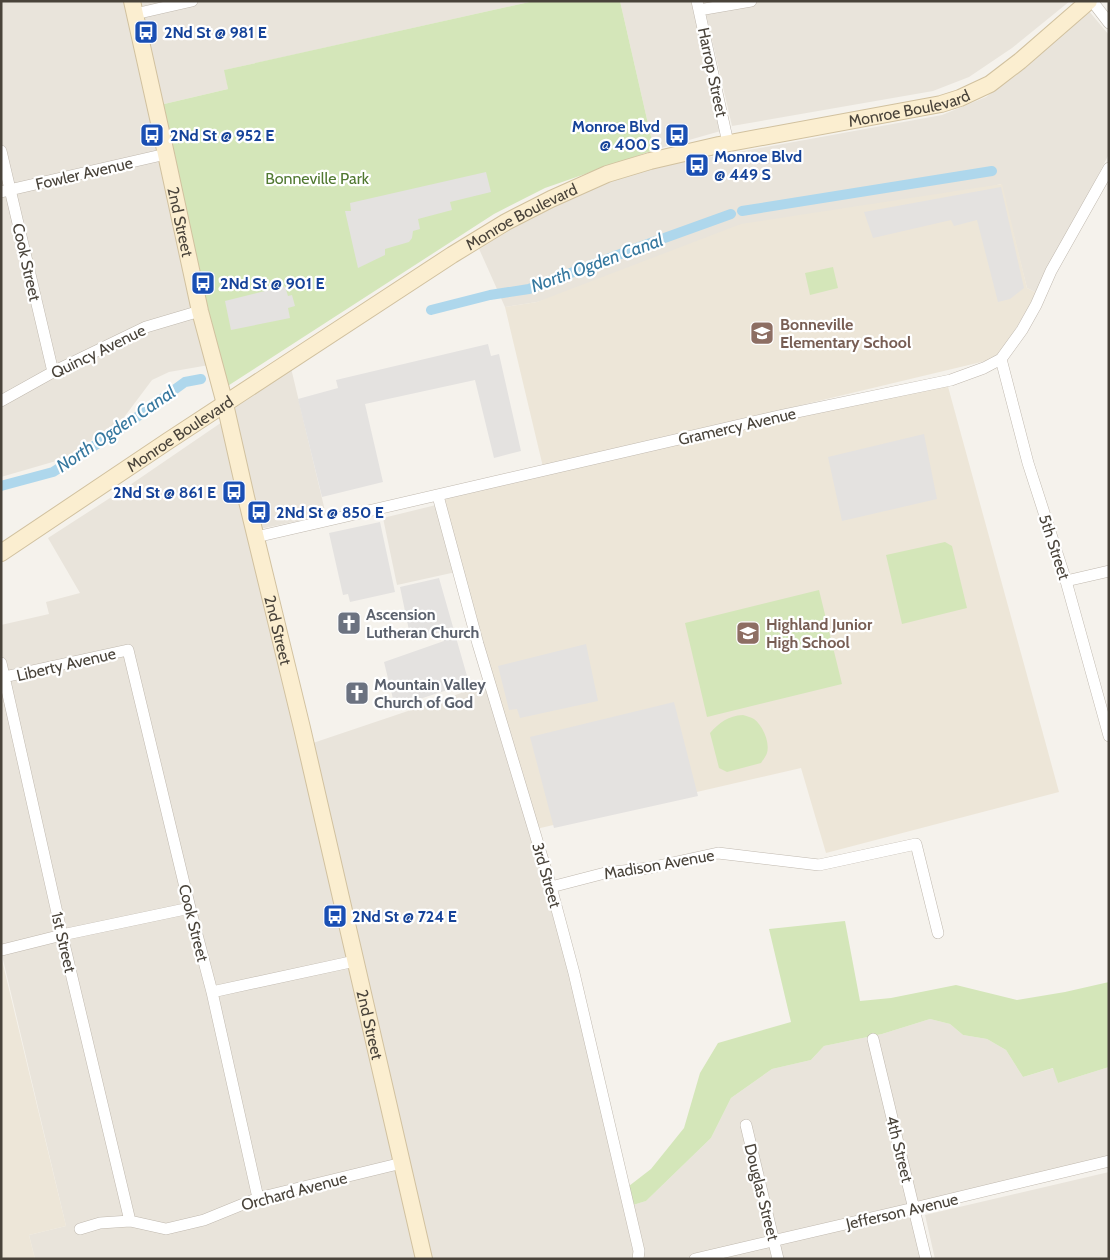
<svg xmlns="http://www.w3.org/2000/svg" width="1110" height="1260" font-family="Cabin,sans-serif">
<style>
.residential{fill:#e9e4db}
.education{fill:#ede6d8}
.green{fill:#d4e6b9}
.parking{fill:#e4e2e0}
.lines{fill:none;stroke-linecap:round;stroke-linejoin:round}
.canal{stroke:#aed7ec;stroke-width:10}
.street-casing{stroke:#c0b9af;stroke-width:12}
.secondary-casing{stroke:#d1c19f;stroke-width:18}
.street{stroke:#fff;stroke-width:11}
.secondary{stroke:#fbeed0;stroke-width:16}
.labels{text-anchor:middle;stroke-width:4.5;stroke-linejoin:round;paint-order:stroke}
.transit-label{font-size:16px;font-weight:bold;fill:#164399;stroke:#fff;text-anchor:start}
.street-label{font-size:16px;fill:#49433a;stroke:#fff}
.park-label{font-size:16px;fill:#507830;stroke:#fff}
.education-label{font-size:16px;font-weight:bold;fill:#785e54;stroke:#fff;text-anchor:start}
.worship-label{font-size:16px;font-weight:bold;fill:#5b616d;stroke:#fff;text-anchor:start}
.water-label{font-size:18px;font-style:italic;fill:#36789f;stroke:#fff}
</style>
<rect width="100%" height="100%" fill="#f5f2ec"/>
<path class="residential" d="M 1,1 L 124,1 L 209,365 L 169,372 L 152,380 L 122,420 L 63,459 L 1,477 Z
M 136,1 L 534,1 L 225,70 L 228,89 L 160,105 Z
M 620,1 L 693,1 L 724,130 L 654,150 Z
M 703,1 L 1070,1 L 1012,48 L 969,77 L 933,91 L 732,126 Z
M 1088,10 L 1109,35 L 1109,154 L 1037,293 L 1027,288 L 1001,184 L 537,302 L 505,307 L 476,242 L 628,172 L 942,115 L 986,97 L 1023,70 Z
M 291,368 L 326,515 L 260,529 L 231,407 Z
M 225,420 L 418,1259 L 35,1259 L 29,1235 L 66,1226 L 1,951 L 1,625 L 49,614 L 46,602 L 80,593 L 48,538 L 127,487 Z
M 436,505 L 456,572 L 397,585 L 383,518 Z
M 488,684 L 572,975 L 630,1221 L 634,1259 L 430,1259 L 310,744 Z
M 930,1019 L 950,1024 L 963,1035 L 987,1039 L 1006,1050 L 1023,1077 L 1054,1068 L 1058,1083 L 1109,1067 L 1109,1156 L 682,1259 L 645,1259 L 633,1205 L 646,1201 L 711,1138 L 731,1098 L 772,1069 L 811,1060 L 824,1046 L 882,1034 Z
M 1109,1172 L 1109,1259 L 935,1259 L 925,1215 Z
M 912,1213 L 923,1259 L 718,1259 Z"/>
<path class="education" d="M 1002,184 L 1027,288 L 1037,293 L 998,358 L 543,467 L 505,307 L 537,302 L 741,224 Z
M 947,383 L 1059,792 L 826,853 L 801,768 L 536,829 L 443,498 Z
M 1,956 L 66,1226 L 29,1235 L 35,1259 L 1,1259 Z"/>
<path class="green" d="M 534,1 L 620,1 L 654,150 L 545,188 L 494,214 L 223,389 L 160,105 L 228,89 L 224,70 Z
M 833,267 L 838,288 L 810,295 L 805,273 Z
M 945,542 L 952,546 L 967,608 L 902,624 L 886,555 Z
M 819,590 L 842,684 L 707,717 L 685,623 Z
M 743,715 C 746,716 751,717 754,719 C 763,726 770,742 767,753 C 766,756 763,760 761,763 L 727,772 L 719,768 L 710,733 C 720,722 728,716 743,715 Z
M 845,921 L 860,1001 L 891,998 L 956,985 L 1017,1000 L 1065,992 L 1109,982 L 1109,1067 L 1058,1083 L 1053,1068 L 1023,1077 L 1006,1050 L 987,1039 L 963,1035 L 950,1024 L 930,1019 L 882,1034 L 824,1046 L 811,1060 L 772,1069 L 731,1098 L 711,1138 L 646,1201 L 633,1205 L 629,1186 L 651,1169 L 684,1128 L 700,1073 L 718,1043 L 791,1022 L 769,929 Z"/>
<path class="parking" d="M 486,172 L 491,192 L 450,202 L 452,210 L 418,219 L 420,229 L 413,231 L 412,238 L 409,242 L 385,249 L 385,255 L 358,268 L 345,211 L 351,211 L 350,203 Z
M 1001,187 L 1024,288 L 1010,299 L 998,302 L 977,220 L 954,226 L 951,220 L 873,238 L 864,212 Z
M 285,286 L 288,296 L 292,295 L 295,306 L 288,308 L 290,318 L 231,330 L 225,301 Z
M 488,344 L 491,356 L 499,354 L 521,451 L 494,458 L 475,380 L 365,404 L 383,482 L 322,497 L 298,399 L 338,388 L 336,380 Z
M 924,434 L 937,499 L 842,521 L 828,457 Z
M 380,522 L 395,592 L 350,602 L 348,594 L 343,595 L 329,533 Z
M 439,578 L 469,683 L 395,707 L 384,662 L 444,641 L 441,632 L 411,640 L 400,587 Z
M 586,644 L 598,701 L 520,718 L 517,709 L 509,710 L 498,666 Z
M 674,702 L 698,796 L 554,828 L 530,737 Z"/>
<g class="lines">
<path class="canal" d="M 742,211 L 992,171
M 431,310 L 490,295 L 529,289 L 623,253 L 731,214
M 1,486 L 53,472 L 119,430 L 185,382 L 201,379"/>
<g class="street-casing">
<path id="street" d="M 697,1 L 728,143
M 1092,1 L 1109,23
M 699,10 L 751,1
M 135,14 L 192,1
M 1,151 L 53,372
M 1,192 L 166,154
M 1001,359 L 1028,463 L 1066,581 L 1109,736
M 1,401 L 53,372 L 146,327 L 200,311
M 438,496 L 478,644 L 551,887 L 574,973 L 639,1251 L 638,1259
M 256,537 L 783,415 L 951,380 L 984,368 L 1001,359 L 1022,330 L 1036,305 L 1051,271 L 1109,168
M 1066,581 L 1109,571
M 1,663 L 62,935 L 130,1221
M 4,677 L 128,650 L 190,908 L 212,992 L 258,1198
M 551,887 L 605,873 L 649,868 L 718,853 L 819,865 L 916,844 L 938,933
M 2,950 L 62,935 L 190,908
M 212,992 L 355,961
M 873,1039 L 926,1259
M 746,1125 L 778,1259
M 80,1229 L 100,1223 L 130,1221 L 166,1229 L 204,1220 L 258,1198 L 402,1163
M 695,1259 L 914,1208 L 1109,1161"/>
</g>
<g class="secondary-casing">
<g id="secondary">
<path id="s1" d="M 132,1 L 166,154 L 200,311 L 225,404 L 246,497 L 302,728 L 424,1259"/>
<path id="s2" d="M 1,553 L 168,441 L 452,255 L 506,222 L 551,199 L 607,174 L 650,161 L 719,145 L 941,104 L 960,98 L 990,84 L 1020,61 L 1089,1"/>
</g>
</g>
<use href="#street" class="street"/>
<use href="#secondary" class="secondary"/>
</g>
<defs>
<g id="bus-square" transform="scale(1.25)"><rect x="-9" y="-9" width="18" height="18" rx="4" fill="#1a4fb4" stroke="#fff"/><path d="M-5-6H5V4H4V6H2V4H-2V6H-4V4H-5ZM-3.5-4V0h7V-4ZM-3.5 1.2v1.5H-2V1.2ZM2 1.2v1.5H3.5V1.2Z" fill="#fff"/></g>
<g id="school-square" transform="scale(1.25)"><rect x="-9" y="-9" width="18" height="18" rx="4" fill="#8d6e63" stroke="#fff"/><path d="M0-5L7-2L0 1L-7-2ZM-4 1L0 2.5L4 1V4Q0 6-4 4Z" fill="#fff"/></g>
<g id="church-square" transform="scale(1.25)"><rect x="-9" y="-9" width="18" height="18" rx="4" fill="#6b7280" stroke="#fff"/><path d="M-1.2-6h2.4v3.5h3.3v2.4h-3.3V6h-2.4V-.1h-3.3v-2.4h3.3Z" fill="#fff"/></g>
</defs>
<g fill-rule="evenodd">
<use href="#bus-square" x="146" y="32"/>
<use href="#bus-square" x="152" y="135"/>
<use href="#bus-square" x="677" y="135"/>
<use href="#bus-square" x="697" y="165"/>
<use href="#bus-square" x="203" y="283"/>
<use href="#school-square" x="762" y="333"/>
<use href="#bus-square" x="234" y="492"/>
<use href="#bus-square" x="259" y="512"/>
<use href="#church-square" x="349" y="623"/>
<use href="#school-square" x="748" y="633"/>
<use href="#church-square" x="357" y="693"/>
<use href="#bus-square" x="335" y="916"/>
</g>
<g class="labels">
<g class="transit-label">
<text x="164" y="38">2Nd St @ 981 E</text>
<text x="660" y="132" text-anchor="end">Monroe Blvd<tspan x="660" dy="18">@ 400 S</tspan></text>
<text x="170" y="141">2Nd St @ 952 E</text>
<text x="714" y="162">Monroe Blvd<tspan x="714" dy="18">@ 449 S</tspan></text>
<text x="220" y="289">2Nd St @ 901 E</text>
<text x="216" y="498" text-anchor="end">2Nd St @ 861 E</text>
<text x="276" y="518">2Nd St @ 850 E</text>
<text x="352" y="922">2Nd St @ 724 E</text>
</g>
<g class="street-label">
<text transform="translate(713 72) rotate(78)" y="6">Harrop Street</text>
<text dy="6" stroke="none"><textPath href="#s2" startOffset="1025">Monroe Boulevard</textPath></text>
<text transform="translate(84 173) rotate(-13)" y="6">Fowler Avenue</text>
<text dy="6" stroke="none"><textPath href="#s2" startOffset="620">Monroe Boulevard</textPath></text>
<text dy="6" stroke="none"><textPath href="#s1" startOffset="226">2nd Street</textPath></text>
<text transform="translate(27 262) rotate(77)" y="6">Cook Street</text>
<text transform="translate(98 351) rotate(-26)" y="6">Quincy Avenue</text>
<text transform="translate(737 426) rotate(-13)" y="6">Gramercy Avenue</text>
<text dy="6" stroke="none"><textPath href="#s2" startOffset="215">Monroe Boulevard</textPath></text>
<text transform="translate(1055 547) rotate(72)" y="6">5th Street</text>
<text dy="6" stroke="none"><textPath href="#s1" startOffset="646">2nd Street</textPath></text>
<text transform="translate(66 664) rotate(-13)" y="6">Liberty Avenue</text>
<text transform="translate(659 864) rotate(-10)" y="6">Madison Avenue</text>
<text transform="translate(547 875) rotate(74)" y="6">3rd Street</text>
<text transform="translate(194 923) rotate(76)" y="6">Cook Street</text>
<text transform="translate(64 942) rotate(77)" y="6">1st Street</text>
<text dy="6" stroke="none"><textPath href="#s1" startOffset="1051">2nd Street</textPath></text>
<text transform="translate(900 1149) rotate(76)" y="6">4th Street</text>
<text transform="translate(294 1191) rotate(-15)" y="6">Orchard Avenue</text>
<text transform="translate(762 1192) rotate(76)" y="6">Douglas Street</text>
<text transform="translate(902 1211) rotate(-13)" y="6">Jefferson Avenue</text>
</g>
<g class="park-label">
<text x="317" y="184">Bonneville Park</text>
</g>
<g class="education-label">
<text x="780" y="330">Bonneville<tspan x="780" dy="18">Elementary School</tspan></text>
<text x="766" y="630">Highland Junior<tspan x="766" dy="18">High School</tspan></text>
</g>
<g class="worship-label">
<text x="366" y="620">Ascension<tspan x="366" dy="18">Lutheran Church</tspan></text>
<text x="374" y="690">Mountain Valley<tspan x="374" dy="18">Church of God</tspan></text>
</g>
<g class="water-label">
<text transform="translate(597 263) rotate(-20)" y="6">North Ogden Canal</text>
<text transform="translate(116 429) rotate(-34)" y="6">North Ogden Canal</text>
</g>
</g>
<rect width="1110" height="1260" fill="none" stroke="#49433a" stroke-width="5"/>
</svg>
